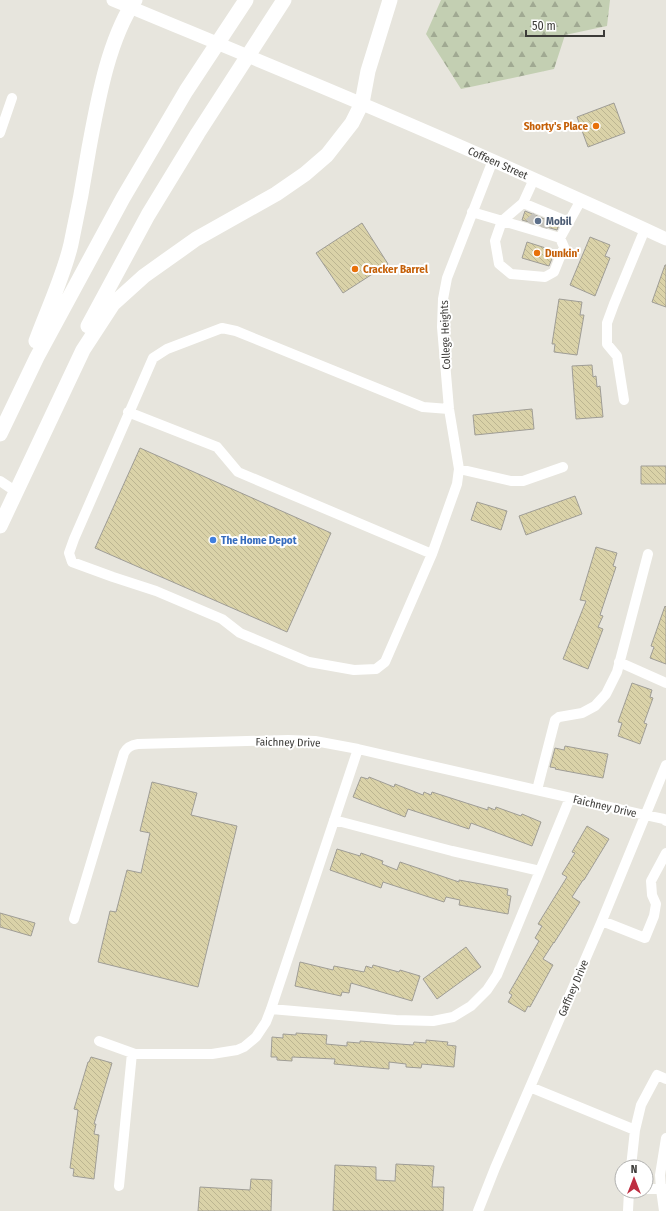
<svg xmlns="http://www.w3.org/2000/svg" width="666" height="1211" font-family="'Fira Sans Condensed',sans-serif">
<style>
.forest{fill:url(#forest-firs)}
.building{fill:url(#building-back-hatch);stroke:#9f9d96}
.lines{fill:none;stroke-linecap:round;stroke-linejoin:round}
.minor-tunnel{stroke:#c5c3bc;stroke-width:10;stroke-dasharray:10 5;stroke-linecap:butt}
.minor{stroke:#fff;stroke-width:10}
.major{stroke:#fff;stroke-width:13}
.highway{stroke:#fff;stroke-width:15}
.food-dot{fill:#e8710a;stroke:#fff;stroke-width:1.5}
.service-dot{fill:#5c6f8a;stroke:#fff;stroke-width:1.5}
.shop-dot{fill:#3f7fe0;stroke:#fff;stroke-width:1.5}
.labels{text-anchor:middle;stroke-width:4;stroke-linejoin:round;paint-order:stroke}
.food-label{font-size:11px;font-weight:bold;fill:#c56008;stroke:#fff;text-anchor:start}
.street-label{font-size:11px;fill:#3c3b38;stroke:#fff}
.service-label{font-size:11px;font-weight:bold;fill:#4e5e75;stroke:#fff;text-anchor:start}
.shop-label{font-size:11px;font-weight:bold;fill:#366cbe;stroke:#fff;text-anchor:start}
</style>
<defs>
<pattern id="forest-firs" width="22" height="20" patternUnits="userSpaceOnUse"><rect width="22" height="20" fill="#c3cfb2"/><path d="M5 1l3.5 6h-7zM16 11l3.5 6h-7z" fill="#a0a992"/></pattern>
<pattern id="building-back-hatch" width="6" height="6" patternUnits="userSpaceOnUse"><rect width="6" height="6" fill="#dad2a8"/><path d="M-1 5l2 2M0 0l6 6M5-1l2 2" fill="none" stroke="#bcb591"/></pattern>
</defs>
<rect width="100%" height="100%" fill="#e7e5dd"/>
<path class="forest" d="M 441,0 L 610,0 L 607,26 L 565,35 L 554,69 L 461,89 L 426,34 Z"/>
<path class="building" d="M 614,103 L 625,133 L 588,147 L 577,117 Z
M 525,211 L 559,225 L 557,230 L 522,220 Z
M 362,223 L 388,264 L 343,293 L 316,253 Z
M 590,237 L 610,245 L 605,256 L 610,258 L 595,296 L 570,285 Z
M 527,242 L 555,251 L 549,266 L 522,258 Z
M 665,265 L 666,265 L 666,307 L 652,302 Z
M 559,299 L 582,302 L 580,315 L 584,315 L 577,355 L 554,352 L 555,344 L 552,344 Z
M 592,365 L 593,377 L 596,376 L 597,387 L 600,386 L 603,417 L 576,419 L 572,366 Z
M 532,409 L 534,429 L 475,435 L 473,415 Z
M 140,448 L 331,533 L 287,632 L 95,548 Z
M 641,466 L 666,466 L 666,484 L 641,484 Z
M 575,496 L 582,514 L 526,535 L 519,516 Z
M 477,502 L 507,511 L 501,530 L 471,520 Z
M 596,547 L 617,553 L 613,566 L 616,567 L 600,615 L 603,616 L 598,627 L 603,629 L 588,669 L 563,659 L 586,601 L 580,600 Z
M 665,606 L 666,607 L 666,664 L 650,658 L 654,647 L 651,646 Z
M 632,683 L 652,690 L 650,697 L 653,698 L 644,723 L 647,724 L 640,744 L 618,736 L 622,723 L 618,722 Z
M 565,746 L 608,754 L 603,778 L 555,769 L 556,768 L 550,767 L 555,748 L 564,750 Z
M 361,777 L 368,779 L 369,777 L 394,787 L 395,784 L 423,795 L 424,792 L 431,795 L 432,792 L 488,810 L 488,807 L 495,810 L 496,807 L 521,816 L 522,814 L 541,822 L 532,846 L 471,823 L 469,829 L 408,809 L 405,817 L 353,797 Z
M 152,782 L 197,793 L 191,815 L 237,826 L 198,987 L 98,962 L 110,911 L 116,912 L 127,870 L 141,873 L 150,833 L 140,831 Z
M 587,826 L 609,839 L 584,880 L 583,880 L 572,897 L 580,902 L 554,943 L 554,942 L 543,959 L 553,965 L 530,1007 L 528,1006 L 525,1012 L 508,1002 L 512,995 L 509,993 L 539,941 L 535,938 L 542,926 L 538,924 L 567,877 L 562,874 L 575,853 L 572,852 Z
M 337,849 L 360,856 L 361,853 L 383,861 L 382,864 L 397,870 L 400,862 L 459,882 L 459,880 L 508,889 L 507,895 L 511,896 L 508,914 L 459,905 L 460,900 L 446,897 L 444,902 L 383,882 L 381,888 L 330,870 Z
M 0,913 L 35,923 L 31,936 L 0,927 Z
M 466,947 L 481,967 L 437,999 L 423,979 Z
M 300,962 L 333,970 L 334,966 L 364,972 L 366,966 L 372,968 L 373,965 L 399,972 L 400,970 L 420,976 L 412,1001 L 351,983 L 349,993 L 342,992 L 341,996 L 295,986 Z
M 296,1033 L 327,1035 L 326,1044 L 347,1046 L 347,1042 L 360,1043 L 360,1041 L 413,1045 L 414,1042 L 426,1043 L 426,1040 L 448,1042 L 447,1045 L 456,1046 L 454,1067 L 422,1064 L 421,1068 L 406,1067 L 406,1064 L 389,1062 L 389,1069 L 334,1064 L 335,1059 L 292,1057 L 292,1061 L 277,1060 L 277,1057 L 271,1057 L 272,1037 L 283,1038 L 283,1034 L 296,1035 Z
M 91,1057 L 112,1063 L 94,1124 L 96,1124 L 94,1134 L 99,1135 L 94,1179 L 73,1176 L 74,1169 L 70,1168 L 78,1110 L 74,1109 L 88,1062 L 89,1062 Z
M 396,1164 L 434,1166 L 432,1187 L 444,1187 L 443,1211 L 333,1211 L 335,1165 L 376,1167 L 376,1180 L 395,1181 Z
M 251,1179 L 272,1180 L 271,1211 L 198,1211 L 200,1187 L 250,1190 Z"/>
<g class="lines">
<path class="minor-tunnel" d="M 529,223 L 540,214
M 541,227 L 552,219"/>
<path class="minor" d="M 0,133 L 12,98
M 523,203 L 534,179
M 472,212 L 560,238 L 581,200
M 560,238 L 564,247 L 554,272 L 545,277 L 511,274 L 499,264 L 495,241 L 502,221 L 523,203 L 569,222
M 624,400 L 617,356 L 607,344 L 607,323 L 614,304 L 645,229
M 449,409 L 423,407 L 236,331 L 222,328 L 167,349 L 153,358 L 74,539 L 69,553 L 72,562 L 113,577 L 156,591 L 222,619 L 240,633 L 309,662 L 354,670 L 376,669 L 385,662 L 432,554 L 457,484 L 459,469 L 449,409 L 442,327 L 443,299 L 447,278 L 493,160
M 128,412 L 217,447 L 238,472 L 432,554
M 459,469 L 511,481 L 523,481 L 563,467
M 0,481 L 9,487
M 619,662 L 666,683
M 537,790 L 555,720 L 559,717 L 582,713 L 595,706 L 606,694 L 617,672 L 648,554
M 334,820 L 452,851 L 540,871
M 74,919 L 124,753 C 127,747 131,745 138,744 L 288,740 L 315,741 L 358,749 L 645,815 L 664,819 L 666,821
M 602,921 L 645,938 L 654,916 L 656,904 L 652,895 L 651,881 L 666,853
M 271,1009 L 396,1020 L 433,1021 L 453,1017 L 471,1006 L 487,990 L 497,975 L 570,798
M 99,1041 L 135,1054 L 212,1054 L 237,1050 L 244,1047 L 256,1037 L 266,1022 L 271,1009 L 358,749
M 530,1087 L 635,1130 L 641,1105 L 657,1075 L 666,1079
M 631,1167 L 635,1130
M 119,1186 L 132,1053
M 646,1189 L 661,1189 L 660,1175 L 666,1138
M 478,1211 L 495,1168 L 601,923 L 666,765
M 628,1211 L 629,1191
M 664,1211 L 661,1189 L 666,1189"/>
<path class="major" id="s1" d="M 113,0 C 257,60 402,119 545,184 C 585,202 626,220 666,239"/>
<path class="highway" d="M 88,326 L 148,215 L 198,133 L 284,0
M 36,341 C 47,311 64,275 71,244 C 78,212 84,180 89,148 C 98,100 108,41 135,0
M 0,434 L 37,357 L 123,198 L 186,91 L 246,0
M 0,526 L 83,350 L 113,304 L 144,276 L 196,239 L 276,194 L 305,174 L 327,155 L 352,123 L 362,103 L 368,71 L 390,0"/>
</g>
<g class="food-dot">
<circle cx="596" cy="126" r="4"/>
<circle cx="537" cy="253" r="4"/>
<circle cx="355" cy="269" r="4"/>
</g>
<circle class="service-dot" cx="538" cy="221" r="4"/>
<circle class="shop-dot" cx="213" cy="540" r="4"/>
<g class="labels">
<g class="food-label">
<text x="588" y="130" text-anchor="end">Shorty's Place</text>
<text x="545" y="257">Dunkin'</text>
<text x="363" y="273">Cracker Barrel</text>
</g>
<g class="street-label">
<text dy="4" stroke="none"><textPath href="#s1" startOffset="418">Coffeen Street</textPath></text>
<text transform="translate(445 335) rotate(-92)" y="4">College Heights</text>
<text transform="translate(288 742) rotate(1)" y="4">Faichney Drive</text>
<text transform="translate(605 806) rotate(13)" y="4">Faichney Drive</text>
<text transform="translate(573 988) rotate(-67)" y="4">Gaffney Drive</text>
</g>
<g class="service-label">
<text x="546" y="225">Mobil</text>
</g>
<g class="shop-label">
<text x="221" y="544">The Home Depot</text>
</g>
</g>
<g transform="translate(634 1179)"><circle r="19" fill="#ffffff" stroke="#b1b1af"/>
<path d="M0-3L7 15L0 10L-7 15Z" fill="#be2d40"/>
<text y="-6" font-size="11" font-weight="bold" text-anchor="middle" fill="#3c3b38">N</text>
</g>
<path d="M526 30v6h78v-6" fill="none" stroke="#3c3b38" stroke-width="2"/>
<text x="532" y="30" font-size="12" fill="#3c3b38" stroke="#ffffff" stroke-width="3" paint-order="stroke">50 m</text>
</svg>
